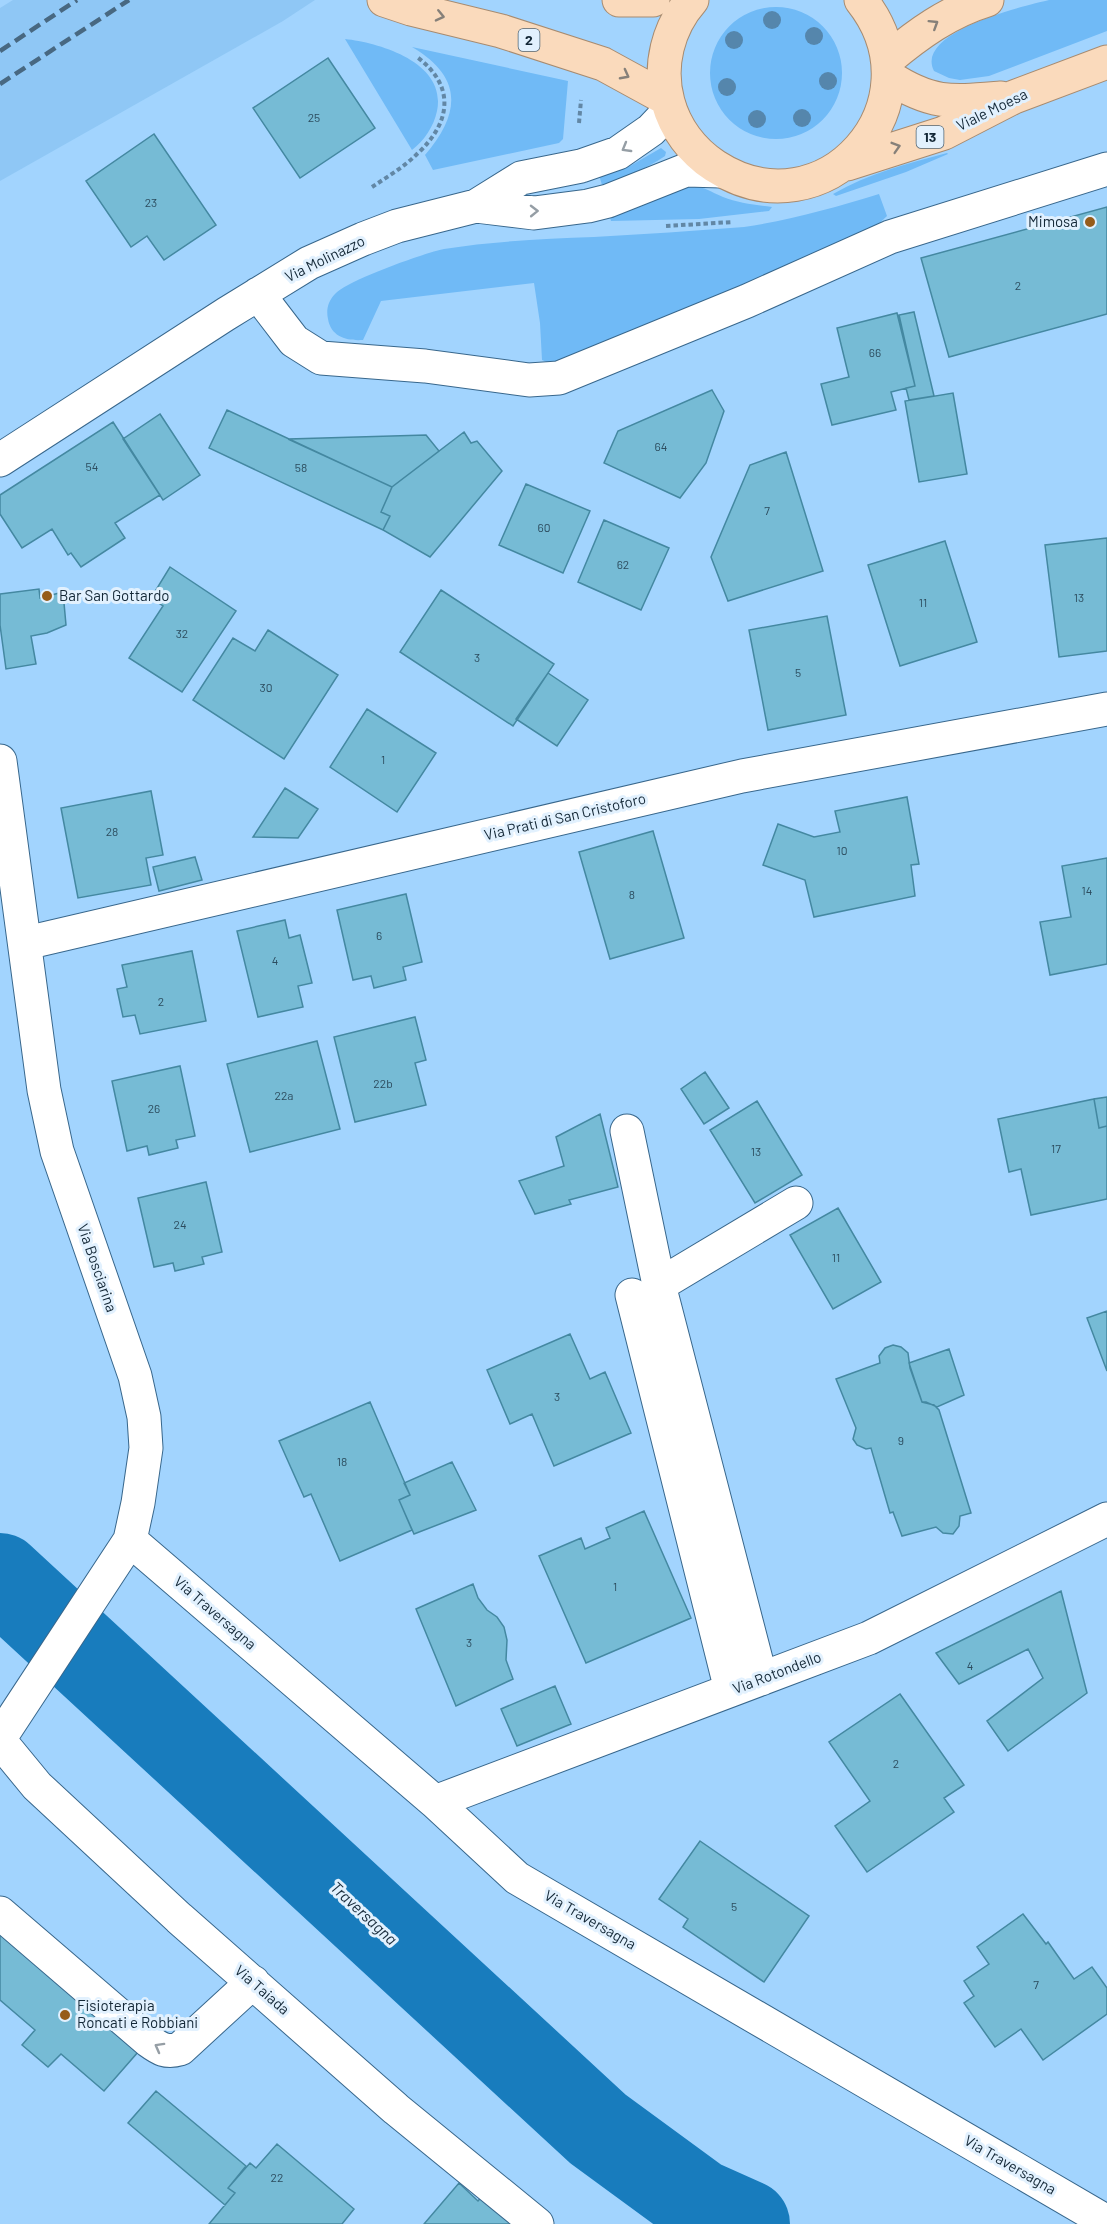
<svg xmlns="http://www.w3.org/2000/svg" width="1107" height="2224" font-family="Barlow,sans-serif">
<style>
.built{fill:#8fc7f5}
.green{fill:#70baf6}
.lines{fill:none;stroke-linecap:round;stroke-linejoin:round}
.river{stroke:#187cbd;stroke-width:88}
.building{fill:#76bbd5;stroke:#4488a1;stroke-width:1.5}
.minor-casing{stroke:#38678c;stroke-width:35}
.major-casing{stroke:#a78b70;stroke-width:35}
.path{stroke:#6287a5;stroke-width:4;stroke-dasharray:4.5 3;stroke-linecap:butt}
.minor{stroke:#fff;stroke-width:33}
.major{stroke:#fadabc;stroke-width:33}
.rail{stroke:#486881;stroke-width:4.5;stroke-dasharray:12 6;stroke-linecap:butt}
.tree{fill:#5586ac}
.oneway{stroke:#868079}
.oneway2{stroke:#959ea5}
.poi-dot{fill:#965c1a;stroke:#e2f1fe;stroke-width:2}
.labels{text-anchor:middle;stroke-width:6;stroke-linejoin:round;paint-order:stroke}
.number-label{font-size:12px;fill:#2c4c5e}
.shield{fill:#e2f1fe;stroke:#516472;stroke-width:1.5}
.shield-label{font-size:14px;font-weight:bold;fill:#132736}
.street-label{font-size:15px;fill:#132736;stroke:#e2f1fe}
.poi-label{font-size:15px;fill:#132736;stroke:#e2f1fe;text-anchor:start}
.water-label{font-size:16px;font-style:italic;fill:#192c3c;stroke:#e2f1fe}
</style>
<rect width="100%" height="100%" fill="#a2d4fe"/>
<path class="built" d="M 13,0 L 315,0 L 283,21 L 0,181 L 0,8 Z"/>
<path class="green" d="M 1049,0 L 1107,0 L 1107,31 L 989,76 L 960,80 L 949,78 L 934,71 C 914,32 1023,6 1049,0 Z
M710 73a66 66 0 1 1 132 0a66 66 0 1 1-132 0Z
M 345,39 C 381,43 447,63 437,111 C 434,126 424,141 412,150 Z
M 412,47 L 568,81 L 563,139 L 559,143 L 433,170 L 425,155 C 461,113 463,77 412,47 Z
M 661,148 L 666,152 L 665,156 C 646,169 624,178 602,185 L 599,175 L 630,166 Z
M 947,153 L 948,154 L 906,172 L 836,196 L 833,194 C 869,173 907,164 947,153 Z
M 690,185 C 703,186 711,192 723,197 C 738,203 755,205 772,207 L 769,211 L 699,219 L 611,221 L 609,213 Z
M 879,194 L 887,216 L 866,236 L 556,366 L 542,360 L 540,323 L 534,283 L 381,301 L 363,340 C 347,341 331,337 328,319 C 326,310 328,301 335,294 C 346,281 424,253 444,249 C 493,241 544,239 594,237 C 644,234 694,231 744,227 C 790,220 834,208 879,194 Z"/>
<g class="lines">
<path class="river" d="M 0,1577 L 598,2129 L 699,2203 L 746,2224"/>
</g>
<path class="building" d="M 328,58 L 375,128 L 300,178 L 253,108 Z
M 154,134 L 216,225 L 164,260 L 147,236 L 131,247 L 86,181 Z
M 1107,207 L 1107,314 L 949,357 L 921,258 Z
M 914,312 L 934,396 L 909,400 L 906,388 L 915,386 L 899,315 Z
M 897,313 L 915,386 L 891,392 L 896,410 L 832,425 L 821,384 L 849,377 L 837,328 Z
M 712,390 L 724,411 L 706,463 L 680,498 L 604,463 L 618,431 Z
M 953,393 L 967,474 L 919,482 L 905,401 Z
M 227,410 L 392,487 L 381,512 L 390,516 L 383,530 L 209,448 Z
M 160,414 L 200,475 L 163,500 L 123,439 Z
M 113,422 L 160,495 L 115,523 L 125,538 L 81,567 L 71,553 L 68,555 L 52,529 L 22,548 L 0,514 L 0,495 Z
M 464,432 L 471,443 L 477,441 L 502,471 L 430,557 L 383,530 L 390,516 L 381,512 L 392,487 Z
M 426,435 L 439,451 L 392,487 L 288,439 Z
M 786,452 L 823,571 L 728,601 L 711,557 L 750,465 Z
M 526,484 L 590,511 L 563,573 L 499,545 Z
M 604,520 L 669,548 L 641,610 L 578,582 Z
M 1107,538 L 1107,651 L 1059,657 L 1045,545 Z
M 945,541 L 977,642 L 900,666 L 868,565 Z
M 170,567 L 236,611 L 182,692 L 129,658 L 163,606 L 151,598 Z
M 39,589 L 40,598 L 63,592 L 66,625 L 47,633 L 31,636 L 36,664 L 6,669 L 0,625 L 0,594 Z
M 441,590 L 554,664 L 513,726 L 400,652 Z
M 827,616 L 846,715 L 768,730 L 749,630 Z
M 268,630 L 338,675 L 284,759 L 193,700 L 233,638 L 255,651 Z
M 548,673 L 588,700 L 557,746 L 516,719 Z
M 367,709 L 436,753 L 397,812 L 330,767 Z
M 285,788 L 318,809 L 298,838 L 253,837 Z
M 151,791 L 163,855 L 146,858 L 151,885 L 78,898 L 61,808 Z
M 907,797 L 919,864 L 911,865 L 915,896 L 814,917 L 805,880 L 763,865 L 778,824 L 814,837 L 840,832 L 835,811 Z
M 653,831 L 684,938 L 610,959 L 579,852 Z
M 195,857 L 202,880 L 159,891 L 153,867 Z
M 1107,858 L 1107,964 L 1050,975 L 1040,922 L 1071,917 L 1062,866 Z
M 406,894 L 422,962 L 403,967 L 406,980 L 374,988 L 371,976 L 353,980 L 337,910 Z
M 285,920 L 289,938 L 300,935 L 312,983 L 298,986 L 303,1007 L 258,1017 L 237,931 Z
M 192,951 L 206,1021 L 140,1034 L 135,1015 L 123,1017 L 117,989 L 127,987 L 122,965 Z
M 415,1017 L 426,1060 L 415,1063 L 426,1105 L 355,1122 L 334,1037 Z
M 317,1041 L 340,1129 L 250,1152 L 227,1064 Z
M 180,1066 L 195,1136 L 176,1140 L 178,1148 L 149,1155 L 147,1146 L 127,1151 L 112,1081 Z
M 705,1072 L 729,1108 L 704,1124 L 681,1089 Z
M 1107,1097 L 1107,1126 L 1099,1128 L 1094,1099 Z
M 1094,1099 L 1099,1128 L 1107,1126 L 1107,1199 L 1031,1215 L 1021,1169 L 1009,1172 L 998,1119 Z
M 757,1101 L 802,1175 L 755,1203 L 710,1130 Z
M 600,1114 L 618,1187 L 569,1200 L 571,1204 L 535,1214 L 519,1181 L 564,1166 L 556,1137 Z
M 206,1182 L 222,1252 L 202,1257 L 204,1264 L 175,1271 L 173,1263 L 154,1267 L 138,1198 Z
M 838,1208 L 881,1282 L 833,1309 L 790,1235 Z
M 1107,1311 L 1107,1371 L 1087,1318 Z
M 570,1334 L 590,1379 L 605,1372 L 631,1433 L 554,1466 L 532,1414 L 510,1424 L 487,1370 Z
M 893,1345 L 901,1347 L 908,1353 L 910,1368 L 922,1402 L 934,1405 L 939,1410 L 971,1513 L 960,1516 L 959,1526 L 953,1534 L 943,1533 L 936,1527 L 902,1536 L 893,1512 L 890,1513 L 871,1448 L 866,1449 L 857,1445 L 853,1439 L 856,1428 L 836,1379 L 880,1363 L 879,1356 L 885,1348 Z
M 949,1349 L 964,1395 L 937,1407 L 926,1402 L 922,1402 L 909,1363 Z
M 370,1402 L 410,1495 L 399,1500 L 412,1530 L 340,1561 L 311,1494 L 304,1497 L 279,1441 Z
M 452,1462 L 476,1510 L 414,1534 L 399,1500 L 410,1495 L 404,1483 Z
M 644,1511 L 691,1618 L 586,1663 L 539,1556 L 581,1538 L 585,1549 L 610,1538 L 606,1528 Z
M 473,1584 L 478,1598 L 487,1610 L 497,1617 L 504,1627 L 507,1640 L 506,1660 L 513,1679 L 456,1706 L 416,1609 Z
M 1061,1591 L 1087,1693 L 1008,1751 L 987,1721 L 1043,1678 L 1028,1649 L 959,1684 L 936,1653 Z
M 555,1686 L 571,1724 L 517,1746 L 501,1709 Z
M 900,1694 L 964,1785 L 944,1798 L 954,1812 L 867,1872 L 835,1826 L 870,1801 L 829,1742 Z
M 700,1841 L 809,1916 L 764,1982 L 683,1927 L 688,1919 L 659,1899 Z
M 1023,1914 L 1046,1944 L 1048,1942 L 1074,1979 L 1092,1967 L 1107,1988 L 1107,2014 L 1043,2060 L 1021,2029 L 995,2047 L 964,2003 L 974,1996 L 964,1981 L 989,1964 L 977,1947 Z
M 0,1924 L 145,2044 L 104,2091 L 61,2054 L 48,2067 L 22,2045 L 35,2030 L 0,2000 Z
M 156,2091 L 246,2166 L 228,2188 L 235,2193 L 225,2205 L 128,2123 Z
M 277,2144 L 354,2209 L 342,2224 L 209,2224 L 235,2193 L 228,2188 L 250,2163 L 256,2168 Z
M 459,2183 L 478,2201 L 486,2192 L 523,2224 L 424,2224 Z"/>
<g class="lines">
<g class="minor-casing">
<path id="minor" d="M 476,206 L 534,213 L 588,206 L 608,201 L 686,170 L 722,171
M 258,294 L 294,341 L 321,358 L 425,366 L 529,380 L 559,378 L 747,301 L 890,237 L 1107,169
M 0,460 L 226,314 L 309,263 L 363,239 L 397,226 L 476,206 L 521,178 L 581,166 L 618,153 L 651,130 L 670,110
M 0,761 L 44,1090 L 57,1151 L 135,1376 L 144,1417 L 146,1448 L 138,1503 L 130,1540 L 0,1738
M 26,943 L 742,776 L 1107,709
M 627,1131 L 659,1285 L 761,1679
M 659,1285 L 796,1203
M 632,1295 L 731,1690
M 130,1540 L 435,1802 L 517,1878 L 1107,2222
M 0,1741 L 37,1786 L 179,1918 L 396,2109 L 537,2224
M 435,1802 L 869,1638 L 1107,1519
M 0,1913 L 149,2041 C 160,2049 166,2053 180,2049 L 253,1982"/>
</g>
<g class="major-casing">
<path id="major" d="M 384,0 L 411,9 L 501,31 L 603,64 L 667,99
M 619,0 L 653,0
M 692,0 C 668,27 658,66 668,102 C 675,128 692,151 715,166 C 824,237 943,103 861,0
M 888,59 C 918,34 948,12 987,0
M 889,77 C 932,105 952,102 1001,98
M 847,164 L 944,133 L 1014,97 L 1107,62"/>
</g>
<path class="path" d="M 579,123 L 581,100
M 372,187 C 387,177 404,167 417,154 C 451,123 456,86 417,57
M 666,226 L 733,222"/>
<use href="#minor" class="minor"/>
<use href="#major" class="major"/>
<path class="rail" d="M 0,51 L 77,0
M 0,84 L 129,0"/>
</g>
<g class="tree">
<circle cx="772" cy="20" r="9"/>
<circle cx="814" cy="36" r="9"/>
<circle cx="734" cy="40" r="9"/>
<circle cx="828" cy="81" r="9"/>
<circle cx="727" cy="87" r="9"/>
<circle cx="802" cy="118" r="9"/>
<circle cx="757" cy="119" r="9"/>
</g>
<defs><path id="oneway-chevron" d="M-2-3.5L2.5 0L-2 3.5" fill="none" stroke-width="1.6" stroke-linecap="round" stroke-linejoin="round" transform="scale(1.5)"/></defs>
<g class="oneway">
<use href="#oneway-chevron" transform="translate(440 16) rotate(13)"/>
<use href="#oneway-chevron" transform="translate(934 24) rotate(-32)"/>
<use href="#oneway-chevron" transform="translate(625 75) rotate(28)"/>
<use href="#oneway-chevron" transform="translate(896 147) rotate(-17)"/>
</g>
<g class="oneway2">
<use href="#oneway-chevron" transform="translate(626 148) rotate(150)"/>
<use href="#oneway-chevron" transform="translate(534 211) rotate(-1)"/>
<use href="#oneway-chevron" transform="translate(159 2047) rotate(-151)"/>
</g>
<g class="poi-dot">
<circle cx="1090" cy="222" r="6"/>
<circle cx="47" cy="596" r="6"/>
<circle cx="65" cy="2015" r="6"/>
</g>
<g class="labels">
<g class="number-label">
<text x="314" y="122">25</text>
<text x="151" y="207">23</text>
<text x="1018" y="290">2</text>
<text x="875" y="357">66</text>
<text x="661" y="451">64</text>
<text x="92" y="471">54</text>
<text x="301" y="472">58</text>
<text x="767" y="515">7</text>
<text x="544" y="532">60</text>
<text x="623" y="569">62</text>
<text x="1079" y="602">13</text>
<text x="923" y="607">11</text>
<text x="182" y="638">32</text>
<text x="477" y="662">3</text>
<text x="798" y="677">5</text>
<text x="266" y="692">30</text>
<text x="383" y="764">1</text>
<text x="112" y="836">28</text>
<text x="842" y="855">10</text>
<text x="1087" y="895">14</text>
<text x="632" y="899">8</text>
<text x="379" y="940">6</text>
<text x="275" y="965">4</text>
<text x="161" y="1006">2</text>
<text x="383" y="1088">22b</text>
<text x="284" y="1100">22a</text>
<text x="154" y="1113">26</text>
<text x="1056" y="1153">17</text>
<text x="756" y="1156">13</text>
<text x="180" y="1229">24</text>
<text x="836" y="1262">11</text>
<text x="557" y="1401">3</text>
<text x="901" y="1445">9</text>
<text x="342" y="1466">18</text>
<text x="615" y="1591">1</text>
<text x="469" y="1647">3</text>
<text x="970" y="1670">4</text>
<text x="896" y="1768">2</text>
<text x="734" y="1911">5</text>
<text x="1036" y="1989">7</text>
<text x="277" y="2182">22</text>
</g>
<g class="shield">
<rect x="518.5" y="29" width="21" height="22" rx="4.5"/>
<rect x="916.5" y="126" width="27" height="22" rx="4.5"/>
</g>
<g class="shield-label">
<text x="529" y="45">2</text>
<text x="930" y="142">13</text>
</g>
<g class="street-label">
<text transform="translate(992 110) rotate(-26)" y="5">Viale Moesa</text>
<text transform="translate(325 259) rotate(-26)" y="5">Via Molinazzo</text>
<text transform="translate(565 817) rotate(-13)" y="5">Via Prati di San Cristoforo</text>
<text transform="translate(97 1268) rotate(71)" y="5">Via Bosciarina</text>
<text transform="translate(215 1613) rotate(41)" y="5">Via Traversagna</text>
<text transform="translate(777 1673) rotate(-21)" y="5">Via Rotondello</text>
<text transform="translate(590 1920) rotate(30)" y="5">Via Traversagna</text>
<text transform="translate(262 1990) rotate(41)" y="5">Via Taiada</text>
<text transform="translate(1010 2165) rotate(30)" y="5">Via Traversagna</text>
</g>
<g class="poi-label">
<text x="1078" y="227" text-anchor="end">Mimosa</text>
<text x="59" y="601">Bar San Gottardo</text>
<text x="77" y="2011">Fisioterapia<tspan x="77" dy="17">Roncati e Robbiani</tspan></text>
</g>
<g class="water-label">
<text transform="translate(364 1913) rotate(43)" y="6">Traversagna</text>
</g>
</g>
</svg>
